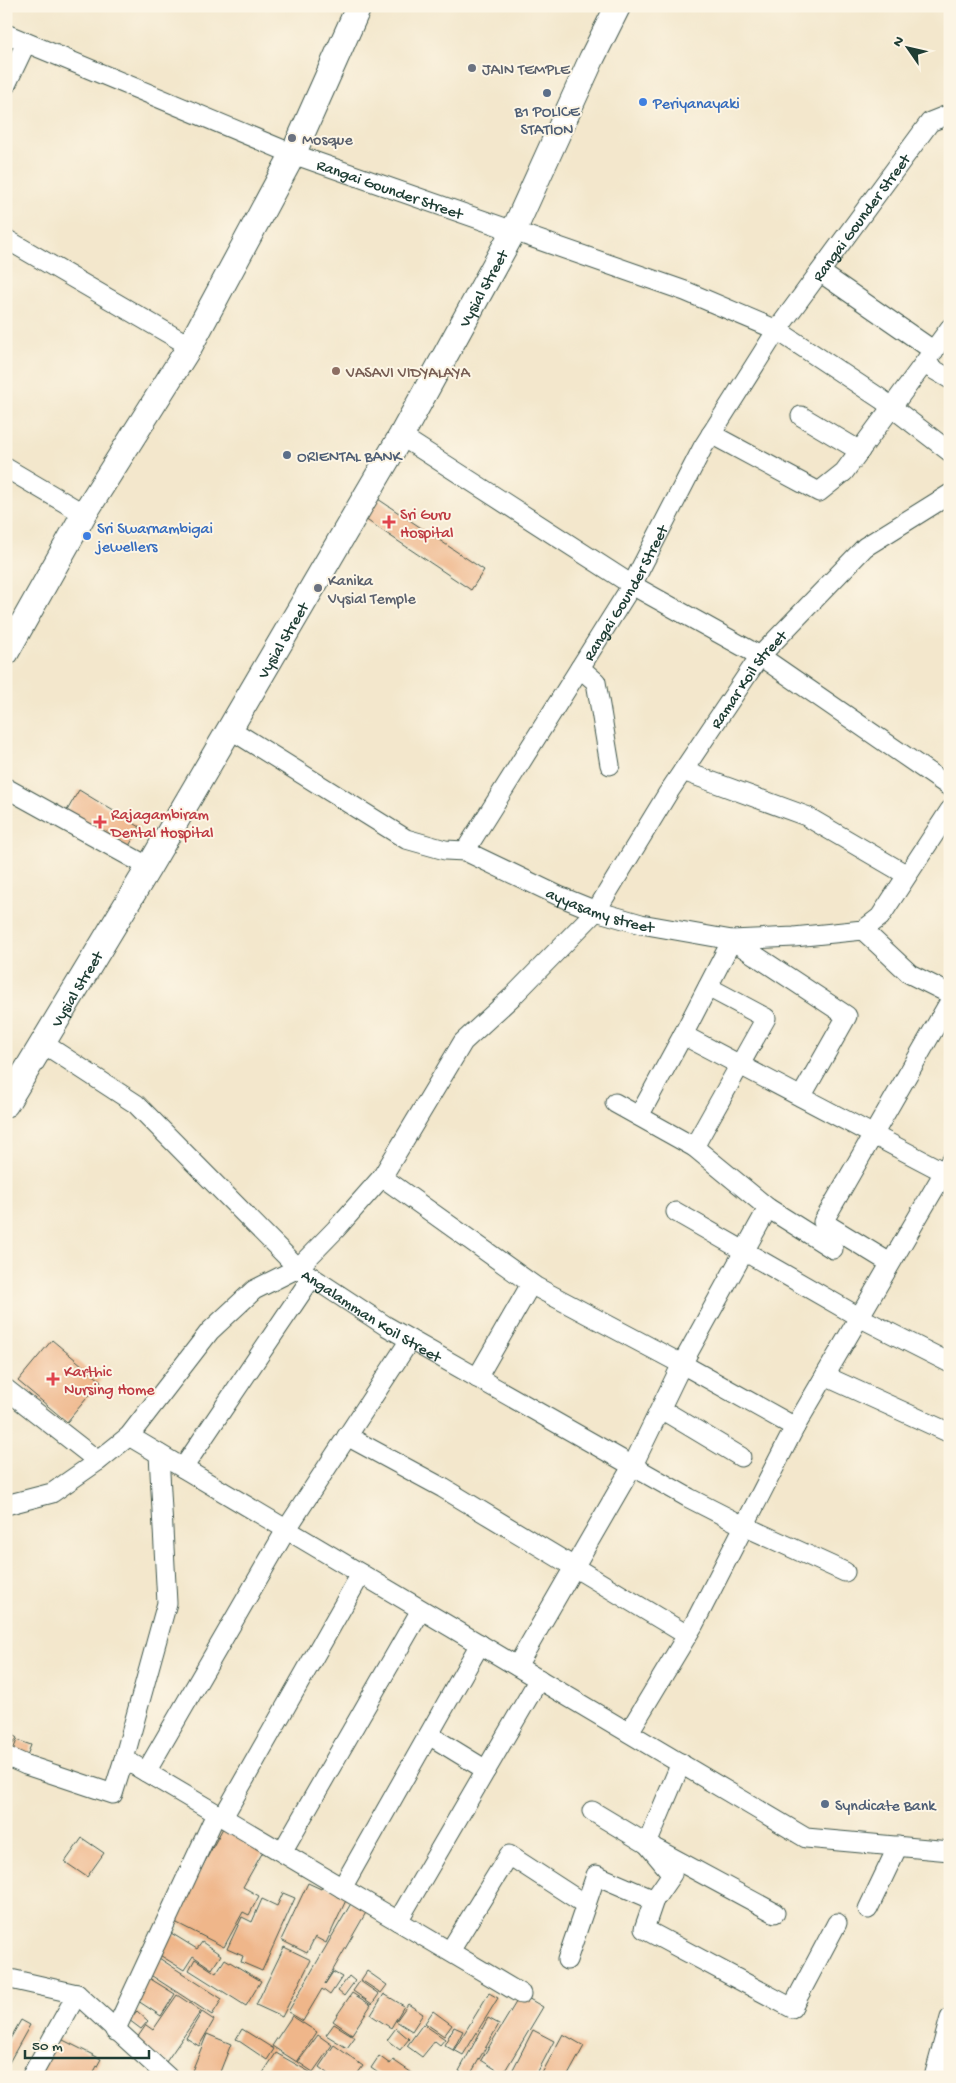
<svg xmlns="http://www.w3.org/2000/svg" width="956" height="2083" font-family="'Gochi Hand',sans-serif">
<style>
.building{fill:#efb68a}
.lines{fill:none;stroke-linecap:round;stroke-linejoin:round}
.minor-casing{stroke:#3f564b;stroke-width:21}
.major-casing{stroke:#3f564b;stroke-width:27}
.minor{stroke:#fff;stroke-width:19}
.major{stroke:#fff;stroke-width:25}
.worship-dot{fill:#6b7280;stroke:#fcf5e5;stroke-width:2}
.service-dot{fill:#5c6f8a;stroke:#fcf5e5;stroke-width:2}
.shop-dot{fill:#3f7fe0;stroke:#fcf5e5;stroke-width:2}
.education-dot{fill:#8d6e63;stroke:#fcf5e5;stroke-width:2}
.health-dot{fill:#e0444e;stroke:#fcf5e5;stroke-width:2}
.labels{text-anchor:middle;stroke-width:4;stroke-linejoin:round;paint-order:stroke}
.worship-label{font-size:16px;fill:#5b616d;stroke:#fcf5e5;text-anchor:start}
.shop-label{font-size:16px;fill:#366cbe;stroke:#fcf5e5;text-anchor:start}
.service-label{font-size:16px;fill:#4e5e75;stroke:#fcf5e5;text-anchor:start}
.street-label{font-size:16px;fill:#1f3d34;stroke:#fcf5e5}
.education-label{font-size:16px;fill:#785e54;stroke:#fcf5e5;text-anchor:start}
.health-label{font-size:16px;fill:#be3a42;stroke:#fcf5e5;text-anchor:start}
</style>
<rect width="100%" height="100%" fill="#fcf5e5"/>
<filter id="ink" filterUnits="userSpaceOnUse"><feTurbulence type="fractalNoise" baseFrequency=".02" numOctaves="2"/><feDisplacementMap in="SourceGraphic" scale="10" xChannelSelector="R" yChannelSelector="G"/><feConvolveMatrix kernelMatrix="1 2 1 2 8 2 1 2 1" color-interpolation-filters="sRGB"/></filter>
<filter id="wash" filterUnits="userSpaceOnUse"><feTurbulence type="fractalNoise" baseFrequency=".0096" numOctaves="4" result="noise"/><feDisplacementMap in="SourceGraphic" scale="20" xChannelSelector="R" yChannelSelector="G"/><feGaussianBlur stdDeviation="1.12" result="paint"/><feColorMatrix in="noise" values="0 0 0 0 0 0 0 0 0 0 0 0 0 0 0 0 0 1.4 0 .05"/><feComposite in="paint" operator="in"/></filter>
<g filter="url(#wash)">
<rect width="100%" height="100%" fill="#f3e7cc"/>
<g id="blocks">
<path class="building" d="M 378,499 L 484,570 L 471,590 L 365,519 Z
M 79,790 L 140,827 L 126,851 L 65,814 Z
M 52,1340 L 101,1381 L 67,1422 L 18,1381 Z
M 10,1733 L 17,1738 L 10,1748 L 6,1746 L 6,1737 Z
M 17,1740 L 31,1745 L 26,1758 L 12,1753 Z
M 223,1828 L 264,1850 L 243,1887 L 259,1896 L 249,1915 L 243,1912 L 224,1947 L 173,1921 Z
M 82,1838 L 104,1853 L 87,1877 L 65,1862 Z
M 308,1883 L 321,1889 L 323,1885 L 348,1896 L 326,1943 L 315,1937 L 307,1953 L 281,1940 Z
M 283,1893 L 295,1898 L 262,1971 L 241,1962 L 243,1956 L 227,1949 L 242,1917 L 252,1922 L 262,1899 L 277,1906 Z
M 353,1900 L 368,1909 L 325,1984 L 333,1972 L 342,1977 L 330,1995 L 322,1989 L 303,2021 L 288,2012 Z
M 171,1933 L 197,1949 L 202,1942 L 221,1955 L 212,1969 L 193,1956 L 184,1970 L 158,1954 Z
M 284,1947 L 311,1960 L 282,2017 L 256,2005 Z
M 159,1958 L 222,1999 L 212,2015 L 149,1974 Z
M 195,1959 L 216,1973 L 225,1959 L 261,1981 L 246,2006 L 189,1970 Z
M 367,1971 L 387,1985 L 381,1993 L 361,1980 Z
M 349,1976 L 355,1981 L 344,1996 L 338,1991 Z
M 149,1978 L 175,1994 L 161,2016 L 135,1999 Z
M 360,1981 L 379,1994 L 372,2004 L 353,1991 Z
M 352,1993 L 371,2005 L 352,2034 L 333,2021 Z
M 489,1993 L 498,1998 L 463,2055 L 454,2050 Z
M 384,1994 L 404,2006 L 391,2028 L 371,2015 Z
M 521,1994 L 543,2007 L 503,2074 L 481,2060 Z
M 177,1995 L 201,2011 L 166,2062 L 135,2041 L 146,2025 L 153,2030 Z
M 408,2004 L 423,2014 L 412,2031 L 396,2021 Z
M 137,2011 L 148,2021 L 141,2029 L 129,2020 Z
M 433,2011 L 452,2025 L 444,2036 L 425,2023 Z
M 202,2012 L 214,2020 L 199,2046 L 186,2038 Z
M 292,2016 L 317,2032 L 297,2062 L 272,2046 Z
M 488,2018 L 499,2024 L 469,2077 L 459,2071 Z
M 21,2020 L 30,2025 L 6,2068 L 6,2046 Z
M 334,2024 L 355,2037 L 347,2048 L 326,2035 Z
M 423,2024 L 445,2039 L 440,2045 L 435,2041 L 422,2057 L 407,2046 Z
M 454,2027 L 463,2031 L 453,2050 L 444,2045 Z
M 396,2028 L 409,2039 L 400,2050 L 387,2040 Z
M 242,2029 L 274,2049 L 267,2060 L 236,2039 Z
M 533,2030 L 554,2041 L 535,2077 L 509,2077 Z
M 207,2034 L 231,2044 L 218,2077 L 205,2077 L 192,2071 Z
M 563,2034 L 584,2046 L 567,2077 L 540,2077 Z
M 318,2035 L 332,2045 L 313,2072 L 298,2062 Z
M 55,2036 L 101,2059 L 91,2077 L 34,2077 Z
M 334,2045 L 363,2066 L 355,2077 L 332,2077 L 319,2067 Z
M 276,2053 L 315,2075 L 314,2077 L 270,2077 L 263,2073 Z
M 379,2056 L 390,2064 L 393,2060 L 418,2077 L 384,2077 L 371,2068 Z"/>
</g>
</g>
<g filter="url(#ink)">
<use href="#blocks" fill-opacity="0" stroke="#3f564b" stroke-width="1"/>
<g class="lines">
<g class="minor-casing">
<g id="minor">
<path id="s1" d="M 6,34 L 293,154 L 685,291 L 777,330 L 881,399 L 950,452"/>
<path d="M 6,85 L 26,43"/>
<path d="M 6,239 L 190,346"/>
<path d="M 820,272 L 934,351"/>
<path d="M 924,364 L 950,379"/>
<path d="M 801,416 L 860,451"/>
<path d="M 711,434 L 819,492 L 844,472 L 950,328"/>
<path d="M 401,436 L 632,585 L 760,656 L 950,787"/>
<path d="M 6,468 L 84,514"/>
<path d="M 580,668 L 596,682 L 610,765"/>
<path id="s2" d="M 230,729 L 406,839 L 445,850 L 465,851 L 559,896 L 596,911 L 641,924 L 732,940 L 794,937 L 863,930 L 880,917 L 950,810"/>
<path d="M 683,771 L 806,816 L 907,875"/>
<path d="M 6,788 L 149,867"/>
<path id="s3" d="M 465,851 L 632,585 L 703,447 L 777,330 L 930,122 L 950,114"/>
<path d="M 863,930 L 910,974 L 950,994"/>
<path id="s4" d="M 44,1044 L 136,1104 L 298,1268 L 386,1326 L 689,1498 L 744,1526 L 845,1572"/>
<path d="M 801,1097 L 847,1016 L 732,940 L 683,1035 L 944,1172"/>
<path d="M 615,1103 L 694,1147 L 768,1208 L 833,1249"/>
<path d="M 639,1116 L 683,1035"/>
<path d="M 694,1147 L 766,1018 L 708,987"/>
<path d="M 382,1177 L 536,1287 L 691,1369 L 795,1427"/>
<path d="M 676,1212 L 859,1317 L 950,1363"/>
<path d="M 890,1263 L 823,1222 L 950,1001"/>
<path d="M 825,1376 L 950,1433"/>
<path d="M 477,1378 L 531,1284"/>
<path d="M 6,1389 L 98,1461"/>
<path d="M 661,1409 L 741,1457"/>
<path d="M 129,1436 L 806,1838 L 950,1851"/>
<path d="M 347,1436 L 443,1488 L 687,1635"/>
<path d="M 159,1454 L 167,1603 L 124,1759 L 398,1921 L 539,1679"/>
<path d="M 183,1468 L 312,1277"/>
<path id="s5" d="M 6,1505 L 52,1493 L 98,1461 L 129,1436 L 210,1331 L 254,1290 L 298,1268 L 336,1229 L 382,1177 L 463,1042 L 513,996 L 596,911 L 668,793 L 760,656 L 865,547 L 950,494"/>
<path d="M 517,1666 L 633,1465 L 682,1364 L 768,1208"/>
<path d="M 629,1732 L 694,1624 L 795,1427 L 950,1162"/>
<path d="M 429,1735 L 486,1770"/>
<path d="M 6,1756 L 26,1765 L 113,1794 L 124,1759"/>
<path d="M 146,1772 L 286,1530 L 410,1340"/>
<path d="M 592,1811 L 647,1844 L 775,1913"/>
<path d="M 223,1817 L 361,1574"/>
<path d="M 282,1852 L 421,1610"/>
<path d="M 342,1888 L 480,1644"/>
<path d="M 654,1900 L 644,1929 L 792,2008 L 837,1923"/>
<path d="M 868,1909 L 898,1846"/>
<path d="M 398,1921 L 521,1994"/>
<path d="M 450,1951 L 509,1855 L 586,1905"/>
<path d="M 567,1960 L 596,1875 L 654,1900 L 672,1874 L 647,1844 L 681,1763"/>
<path d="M 6,1978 L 77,1994 L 168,2077"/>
<path d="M 115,2031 L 216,1814"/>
<path d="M 31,2077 L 77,1994"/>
<path d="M 934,2077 L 950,2018"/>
</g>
</g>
<g class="major-casing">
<g id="major">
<path d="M 6,653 L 84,514 L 190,346 L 293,154 L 359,6"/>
<path id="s6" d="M 6,1104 L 149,867 L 401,436 L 514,230 L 592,58 L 618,6"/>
</g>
</g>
<use href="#minor" class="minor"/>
<use href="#major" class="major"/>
</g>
</g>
<g class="worship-dot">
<circle cx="472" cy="68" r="5"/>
<circle cx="292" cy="138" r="5"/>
<circle cx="318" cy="588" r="5"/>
</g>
<g class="service-dot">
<circle cx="547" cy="93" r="5"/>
<circle cx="287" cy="455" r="5"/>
<circle cx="825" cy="1804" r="5"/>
</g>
<g class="shop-dot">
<circle cx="643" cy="102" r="5"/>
<circle cx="87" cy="536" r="5"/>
</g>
<circle class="education-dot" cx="336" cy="371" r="5"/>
<g class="health-dot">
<path d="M386.5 514.5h5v5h5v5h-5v5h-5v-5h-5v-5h5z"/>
<path d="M97.5 814.5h5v5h5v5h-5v5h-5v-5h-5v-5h5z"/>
<path d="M50.5 1371.5h5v5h5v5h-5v5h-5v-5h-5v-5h5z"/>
</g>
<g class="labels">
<g class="worship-label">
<text x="482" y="74">JAIN TEMPLE</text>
<text x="302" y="144">Mosque</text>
<text x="328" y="585">Kanika<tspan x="328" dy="18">Vysial Temple</tspan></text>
</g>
<g class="shop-label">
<text x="653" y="108">Periyanayaki</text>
<text x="97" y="533">Sri Swarnambigai<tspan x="97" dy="18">jewellers</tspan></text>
</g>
<g class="service-label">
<text x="547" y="116" text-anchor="middle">B1 POLICE<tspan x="547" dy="18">STATION</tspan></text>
<text x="297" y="461">ORIENTAL BANK</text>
<text x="835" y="1810">Syndicate Bank</text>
</g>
<g class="street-label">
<text dy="6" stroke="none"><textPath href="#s1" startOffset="414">Rangai Gounder Street</textPath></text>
<text dy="6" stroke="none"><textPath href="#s3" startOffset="748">Rangai Gounder Street</textPath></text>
<text dy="6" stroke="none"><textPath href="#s6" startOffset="945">Vysial Street</textPath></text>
<text dy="6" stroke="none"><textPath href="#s3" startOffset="304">Rangai Gounder Street</textPath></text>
<text dy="6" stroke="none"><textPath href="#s6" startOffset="540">Vysial Street</textPath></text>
<text dy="6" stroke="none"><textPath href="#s5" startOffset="1131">Ramar Koil Street</textPath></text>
<text dy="6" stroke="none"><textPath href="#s2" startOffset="416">ayyasamy street</textPath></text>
<text dy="6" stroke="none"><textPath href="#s6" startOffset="135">Vysial Street</textPath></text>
<text dy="6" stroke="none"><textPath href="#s4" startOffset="428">Angalamman Koil Street</textPath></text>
</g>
<g class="education-label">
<text x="346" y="377">VASAVI VIDYALAYA</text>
</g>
<g class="health-label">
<text x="400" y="519">Sri Guru<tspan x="400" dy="18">Hospital</tspan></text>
<text x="111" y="819">Rajagambiram<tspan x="111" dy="18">Dental Hospital</tspan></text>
<text x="64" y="1376">Karthic<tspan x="64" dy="18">Nursing Home</tspan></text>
</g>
</g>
<rect width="956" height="2083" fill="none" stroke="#fcf5e5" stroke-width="25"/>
<g transform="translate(908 48) rotate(304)" stroke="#fcf5e5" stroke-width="4" paint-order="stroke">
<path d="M0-4L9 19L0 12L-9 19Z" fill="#1f3d34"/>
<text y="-8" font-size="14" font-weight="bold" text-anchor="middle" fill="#1f3d34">N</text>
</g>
<path d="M25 2050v8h124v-8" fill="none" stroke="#1f3d34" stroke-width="2.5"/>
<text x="32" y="2050" font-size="15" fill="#1f3d34" stroke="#fcf5e5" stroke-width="4" paint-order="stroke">50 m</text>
</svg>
